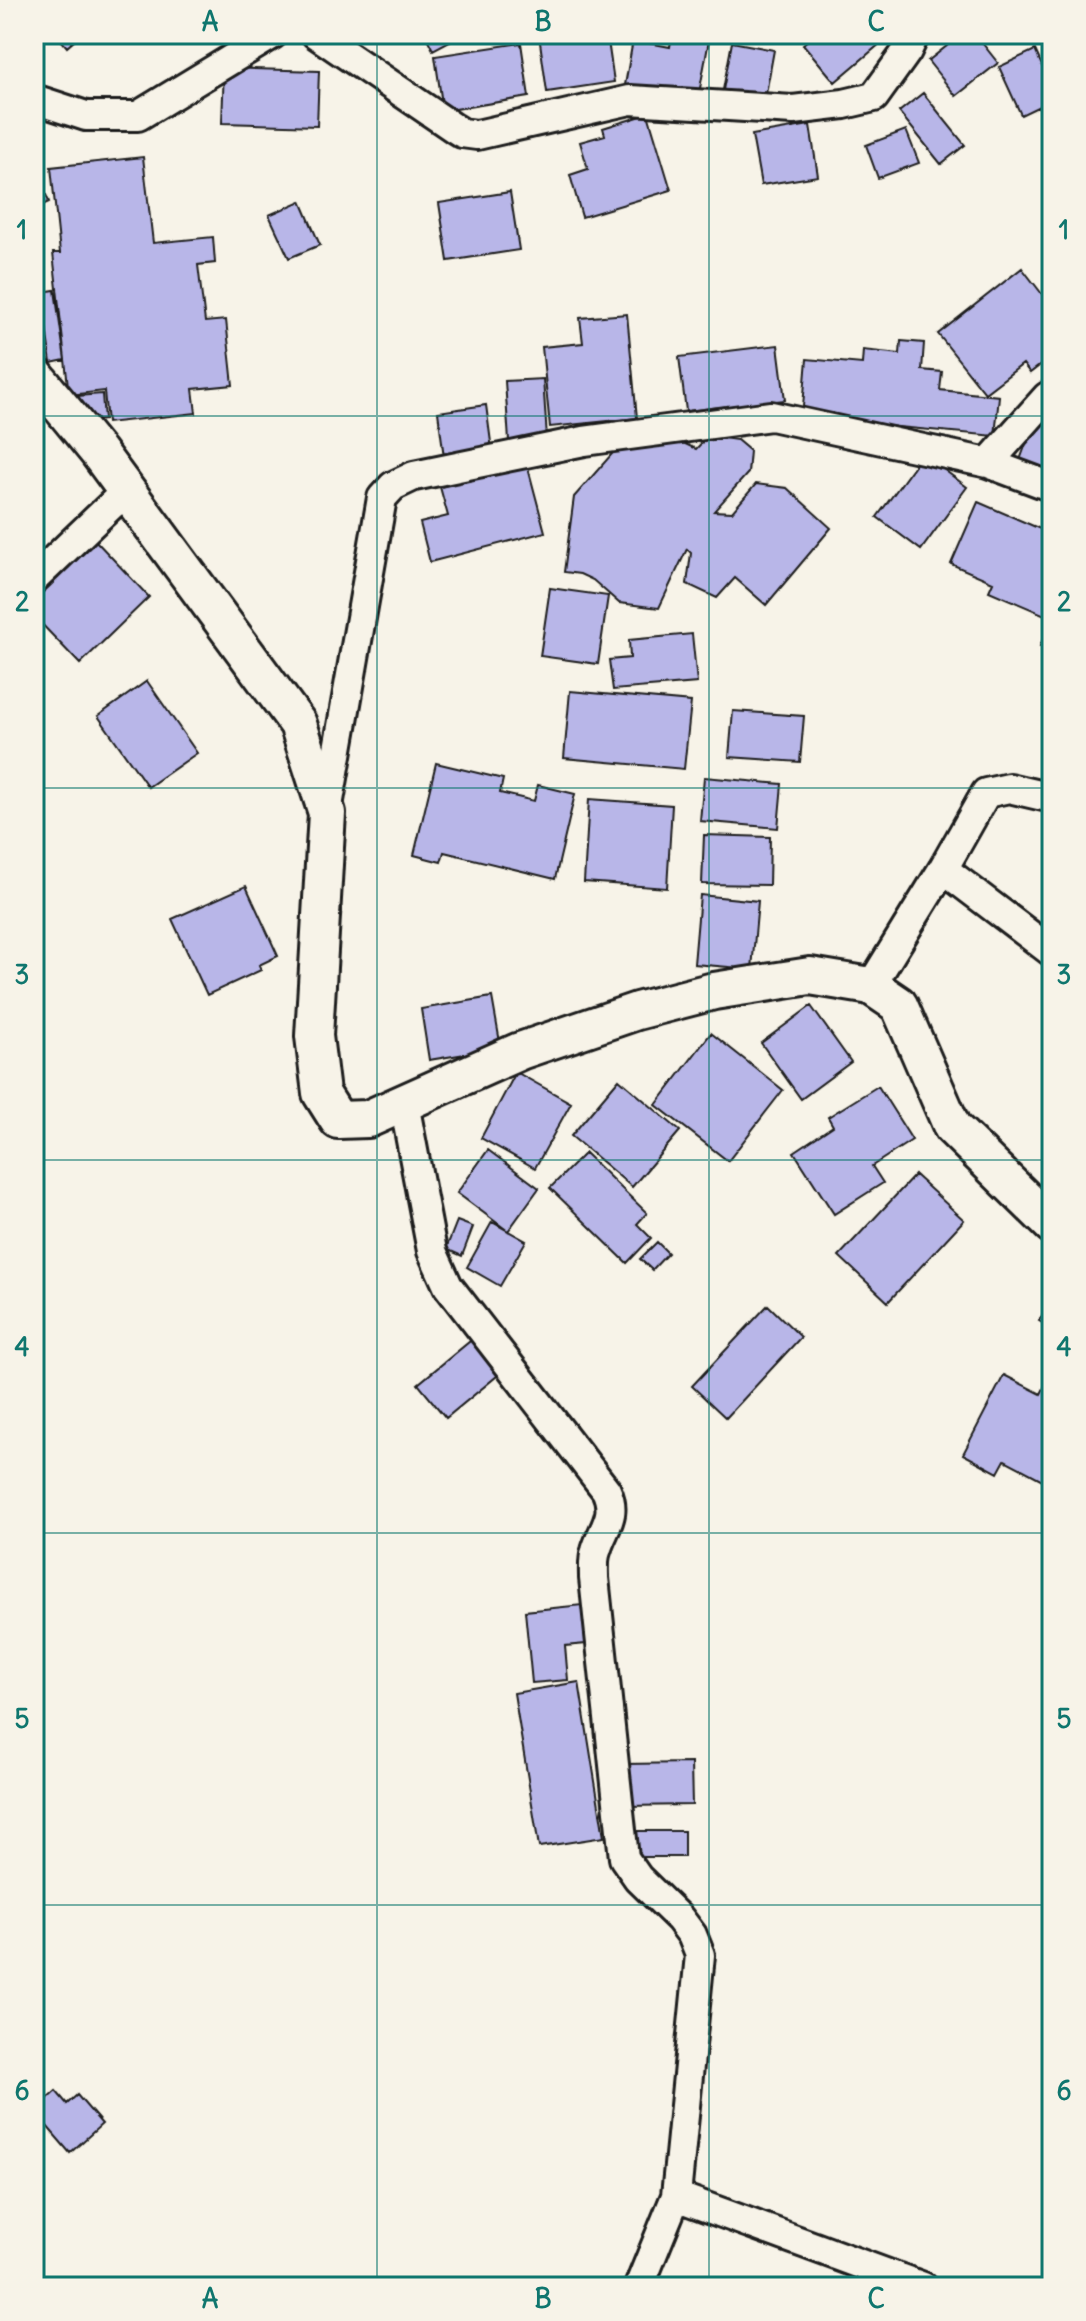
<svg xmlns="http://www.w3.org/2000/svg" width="1086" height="2321" font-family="Delius,sans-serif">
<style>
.building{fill:#b8b6e8;stroke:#1c1c1c;stroke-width:2}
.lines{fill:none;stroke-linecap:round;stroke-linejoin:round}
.minor-casing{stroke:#1c1c1c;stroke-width:34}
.tertiary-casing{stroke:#1c1c1c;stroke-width:42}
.minor{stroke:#f7f3e8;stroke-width:28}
.tertiary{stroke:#f7f3e8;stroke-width:36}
.grid{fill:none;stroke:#0f766e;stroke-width:2;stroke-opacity:0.55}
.neatline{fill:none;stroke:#0f766e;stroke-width:3}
.grid-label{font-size:26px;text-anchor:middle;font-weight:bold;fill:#0f766e}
</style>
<rect width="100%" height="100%" fill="#f7f3e8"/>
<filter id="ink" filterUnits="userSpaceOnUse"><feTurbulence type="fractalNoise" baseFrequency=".0125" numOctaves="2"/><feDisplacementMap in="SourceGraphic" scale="16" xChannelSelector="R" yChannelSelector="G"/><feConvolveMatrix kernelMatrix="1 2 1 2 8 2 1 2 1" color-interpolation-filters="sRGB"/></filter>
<g filter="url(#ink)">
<path class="building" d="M 56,34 L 82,34 L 67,47 Z
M 425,34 L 460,34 L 461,35 L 433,50 Z
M 592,34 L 592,37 L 607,34 L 614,82 L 547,92 L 539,35 Z
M 672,34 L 710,35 L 698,99 L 625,85 L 633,40 L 670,47 Z
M 815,34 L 886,34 L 888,37 L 835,82 L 803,44 Z
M 962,34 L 975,34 L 998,63 L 956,96 L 928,61 Z
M 732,42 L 774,50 L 765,99 L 723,90 Z
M 521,43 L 529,97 L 443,111 L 435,56 Z
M 1035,50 L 1052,88 L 1052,100 L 1021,115 L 999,67 Z
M 224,68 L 319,71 L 317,126 L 222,123 Z
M 923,93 L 965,145 L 941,164 L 899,112 Z
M 648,114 L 671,190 L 582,217 L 570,175 L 588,169 L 580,142 L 605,135 L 603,128 Z
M 810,125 L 818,176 L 761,185 L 752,135 Z
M 906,130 L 919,163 L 878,178 L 866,145 Z
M 143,157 L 153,243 L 213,237 L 215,263 L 198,265 L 205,322 L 226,320 L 233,385 L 193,389 L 196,413 L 107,423 L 104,391 L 69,395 L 53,253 L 60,253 L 51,167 Z
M 37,173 L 49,202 L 34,209 L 34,174 Z
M 510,192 L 519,250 L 448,261 L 439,203 Z
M 301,201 L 320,245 L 289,258 L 269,215 Z
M 1022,268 L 1052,307 L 1052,356 L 1030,373 L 1023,364 L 985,393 L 938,334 Z
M 55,290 L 65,360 L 51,363 L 41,292 Z
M 627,314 L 637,418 L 550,427 L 542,347 L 583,343 L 580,318 Z
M 901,341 L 924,343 L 922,370 L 942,372 L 940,390 L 999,396 L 995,436 L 802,418 L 807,359 L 862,364 L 863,350 L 900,354 Z
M 778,345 L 785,400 L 686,411 L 679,357 Z
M 543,379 L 547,438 L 509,441 L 505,381 Z
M 102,394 L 104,420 L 80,422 L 77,396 Z
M 486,405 L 492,450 L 444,457 L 438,412 Z
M 1052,420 L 1052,482 L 1023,472 L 1020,460 L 1033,425 Z
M 668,436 L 696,449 L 708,436 L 737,440 L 750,451 L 748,473 L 714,511 L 732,512 L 756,484 L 787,488 L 831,528 L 766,605 L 735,578 L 717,598 L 687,584 L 691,553 L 687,549 L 659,608 L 619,603 L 593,580 L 580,574 L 564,572 L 574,497 L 618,447 L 633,450 L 643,439 L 659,447 Z
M 923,454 L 967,487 L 921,550 L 877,517 Z
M 527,464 L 545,532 L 430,562 L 420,523 L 448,516 L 440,487 Z
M 978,502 L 1052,534 L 1052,618 L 989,591 L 993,582 L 951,564 Z
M 94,539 L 149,597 L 80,664 L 34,616 L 34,597 Z
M 550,588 L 608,596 L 598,664 L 540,656 Z
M 1052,619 L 1052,651 L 1040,646 Z
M 692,634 L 697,683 L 613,690 L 609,660 L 630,658 L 629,640 Z
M 147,681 L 197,753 L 148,787 L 98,716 Z
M 570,691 L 691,702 L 684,769 L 564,758 Z
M 733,711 L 804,716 L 800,762 L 729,757 Z
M 436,763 L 503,779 L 500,793 L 534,801 L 538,785 L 575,794 L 555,879 L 444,852 L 441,862 L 414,855 Z
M 704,777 L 782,784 L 778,828 L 700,821 Z
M 589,799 L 672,805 L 667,888 L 584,882 Z
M 704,835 L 770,837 L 769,885 L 702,884 Z
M 246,886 L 278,956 L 259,965 L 261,970 L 207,995 L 172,919 Z
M 700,895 L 758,901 L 752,969 L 694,964 Z
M 492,997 L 501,1048 L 429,1060 L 421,1009 Z
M 811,1006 L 851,1062 L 801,1099 L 761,1043 Z
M 711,1033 L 783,1090 L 728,1161 L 656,1105 Z
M 516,1072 L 571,1103 L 535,1168 L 481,1138 Z
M 619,1079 L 680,1131 L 632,1187 L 571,1136 Z
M 878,1086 L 912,1140 L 872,1166 L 883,1183 L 834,1214 L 794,1152 L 833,1126 L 828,1117 Z
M 488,1150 L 539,1188 L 508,1231 L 457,1193 Z
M 585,1153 L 647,1213 L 637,1224 L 651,1238 L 627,1263 L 550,1188 Z
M 915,1175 L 964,1220 L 888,1302 L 839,1256 Z
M 457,1221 L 473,1227 L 462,1256 L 446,1249 Z
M 492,1222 L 526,1241 L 500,1286 L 467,1267 Z
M 657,1242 L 668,1253 L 652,1270 L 640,1259 Z
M 768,1305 L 801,1337 L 726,1418 L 692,1386 Z
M 1048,1305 L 1052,1307 L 1052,1329 L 1039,1321 Z
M 475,1337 L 503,1371 L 446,1418 L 418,1384 Z
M 1004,1375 L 1041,1394 L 1045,1386 L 1052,1390 L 1052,1485 L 1005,1460 L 998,1473 L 963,1454 Z
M 582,1605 L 586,1644 L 565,1646 L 568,1680 L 532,1683 L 525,1611 Z
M 579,1682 L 604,1837 L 539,1847 L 514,1693 Z
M 691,1763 L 692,1805 L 625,1806 L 623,1764 Z
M 636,1831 L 684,1831 L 684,1857 L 636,1857 Z
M 56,2091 L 67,2104 L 77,2095 L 102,2124 L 70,2153 L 34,2111 Z"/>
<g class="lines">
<g class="minor-casing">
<path id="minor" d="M 316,34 L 454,128 L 462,133 L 477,135 L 630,100 L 793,110 L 844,104 L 874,97 L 907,51 L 915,34
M 34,99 L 86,116 L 138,116 L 273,34
M 988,463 L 1052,487
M 34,579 L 126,491
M 327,812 L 382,498 L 393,486 L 414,476 L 584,441 L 771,416 L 988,463 L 1047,397 L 1052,394
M 943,869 L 1052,952
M 871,986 L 943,869 L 986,793 L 1009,788 L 1052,798
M 404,1103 L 432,1251 L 448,1286 L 606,1490 C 618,1516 603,1527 596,1551 C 593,1559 594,1569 594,1578 L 624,1858 L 638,1878 L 680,1919 L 692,1935 L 700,1955 L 676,2196 L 639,2287
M 676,2196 L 923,2287"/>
</g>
<g class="tertiary-casing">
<path id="tertiary" d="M 34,374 L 98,452 L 298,724 L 327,813 L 314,1036 L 321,1093 L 338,1120 L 368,1119 L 520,1051 L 637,1011 L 714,991 L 810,976 L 871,986 L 899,1005 L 952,1127 L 1052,1225"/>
</g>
<use href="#minor" class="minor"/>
<use href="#tertiary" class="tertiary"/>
</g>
</g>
<path class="grid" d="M 377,34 L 377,2287M 709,34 L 709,2287M 34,416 L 1052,416M 34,788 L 1052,788M 34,1160 L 1052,1160M 34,1533 L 1052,1533M 34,1905 L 1052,1905"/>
<rect width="1086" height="2321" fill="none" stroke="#f7f3e8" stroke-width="88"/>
<rect x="44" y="44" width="998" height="2233" class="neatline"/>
<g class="grid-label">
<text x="210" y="31">A</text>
<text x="543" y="31">B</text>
<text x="876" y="31">C</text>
<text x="22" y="239">1</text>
<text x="1064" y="239">1</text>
<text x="22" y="611">2</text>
<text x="1064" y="611">2</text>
<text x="22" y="984">3</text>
<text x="1064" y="984">3</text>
<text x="22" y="1356">4</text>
<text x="1064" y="1356">4</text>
<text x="22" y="1728">5</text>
<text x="1064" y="1728">5</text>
<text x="22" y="2100">6</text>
<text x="1064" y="2100">6</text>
<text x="210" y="2308">A</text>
<text x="543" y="2308">B</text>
<text x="876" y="2308">C</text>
</g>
</svg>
